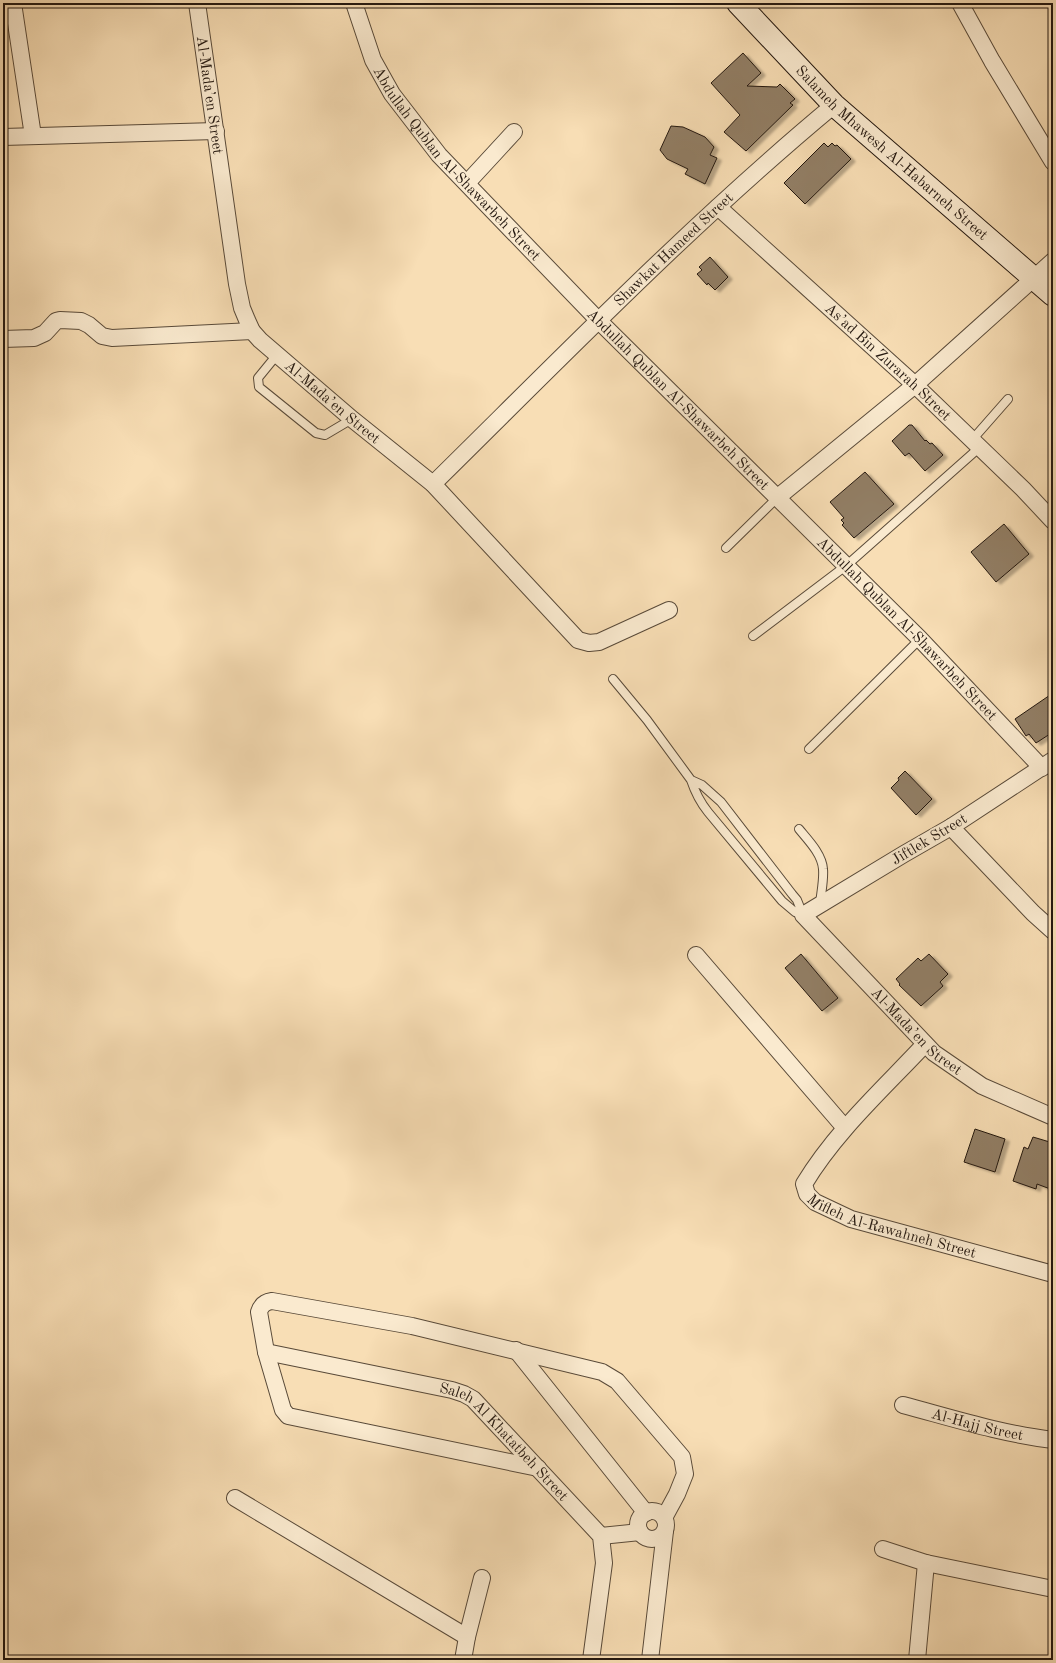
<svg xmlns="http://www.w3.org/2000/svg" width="1056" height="1663" font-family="'Old Standard TT',serif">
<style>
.building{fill:#927f66;stroke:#241810;filter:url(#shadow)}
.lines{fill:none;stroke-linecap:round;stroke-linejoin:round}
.lane-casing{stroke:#594a39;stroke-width:10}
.street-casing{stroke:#594a39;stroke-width:18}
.secondary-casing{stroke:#241810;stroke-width:24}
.lane{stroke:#faeacf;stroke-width:8}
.street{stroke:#faeacf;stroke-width:16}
.secondary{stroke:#faeacf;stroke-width:22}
.labels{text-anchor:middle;stroke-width:3.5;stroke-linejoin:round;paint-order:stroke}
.street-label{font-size:15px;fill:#241810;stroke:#faeacf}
</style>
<defs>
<filter id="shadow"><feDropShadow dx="4.5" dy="2.5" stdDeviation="1" flood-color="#0004"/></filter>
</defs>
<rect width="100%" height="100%" fill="#f8deb5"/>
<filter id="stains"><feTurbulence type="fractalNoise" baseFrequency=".005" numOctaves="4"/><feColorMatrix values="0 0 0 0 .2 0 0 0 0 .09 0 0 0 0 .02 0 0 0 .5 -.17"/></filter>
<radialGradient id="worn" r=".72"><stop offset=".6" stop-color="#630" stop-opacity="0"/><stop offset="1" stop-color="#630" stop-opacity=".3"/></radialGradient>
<path class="building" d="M 743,53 L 761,73 L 747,86 L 777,87 L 780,84 L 795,99 L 790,103 L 793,105 L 746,151 L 724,132 L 740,115 L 711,83 Z
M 671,126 L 683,127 L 705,137 L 714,147 L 710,155 L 717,158 L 705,184 L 685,174 L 688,169 L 667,159 L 660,150 Z
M 824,143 L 828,147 L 832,143 L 835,146 L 837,145 L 851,159 L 805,204 L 784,183 Z
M 710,257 L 728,277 L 715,290 L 708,283 L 707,285 L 697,274 L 702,270 L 699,267 Z
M 909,425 L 912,425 L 925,441 L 926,440 L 930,444 L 932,443 L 943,455 L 925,471 L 909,453 L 905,456 L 892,441 Z
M 865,472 L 894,504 L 854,538 L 842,525 L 844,523 L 841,520 L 844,518 L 830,502 Z
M 1004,524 L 1029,554 L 996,582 L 971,552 Z
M 1053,693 L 1053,732 L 1036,743 L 1029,734 L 1026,736 L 1015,719 Z
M 905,771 L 932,799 L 916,815 L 891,788 L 899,780 L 898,778 Z
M 801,954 L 838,998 L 822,1011 L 785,968 Z
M 929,954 L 948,974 L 940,982 L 943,986 L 921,1006 L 899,985 L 900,984 L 896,979 L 918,958 L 921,961 Z
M 975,1129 L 1005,1139 L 995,1172 L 964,1162 Z
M 1033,1137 L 1053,1143 L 1053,1190 L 1037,1184 L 1036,1189 L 1013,1181 L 1024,1147 L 1028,1149 Z"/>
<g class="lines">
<g class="lane-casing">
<path id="lane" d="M 276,356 L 258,378 L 259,387 L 316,433 L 325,435 L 352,419
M 972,440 L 1008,399
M 726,548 L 778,497
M 753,636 L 847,565 L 980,447
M 613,679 L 647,720 L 691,780 C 695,792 700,802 708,812 L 782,901 L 795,912 L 803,915
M 809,749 L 920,639
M 691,780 L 702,785 L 721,802 L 792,894 L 797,900 L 803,915
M 799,829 C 808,840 822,854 823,869 C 824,880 821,893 820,904"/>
</g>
<g class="street-casing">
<g id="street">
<path d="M 13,3 L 33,136"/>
<path id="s1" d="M 197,3 L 237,284 L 242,308 L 247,320 L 252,331 L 260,340 L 352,419 L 433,484 L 578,640 L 589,643 L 599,642 L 669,610"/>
<path id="s2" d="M 354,3 L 373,60 L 392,94 L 439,155 L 599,321 L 920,639 L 1042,768"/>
<path d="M 960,3 L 992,61 L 1053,162"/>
<path d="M 3,137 L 216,131"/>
<path d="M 467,183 L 514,132"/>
<path id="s3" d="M 718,207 L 915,385 L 1023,489 L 1053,521"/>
<path d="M 3,339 L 34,338 L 45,333 L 56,321 L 60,320 L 81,321 L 89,325 L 102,336 L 112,338 L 252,331"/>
<path id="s4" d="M 433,484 C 564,355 692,223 834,105"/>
<path d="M 778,497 L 915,385 L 1053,261"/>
<path id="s5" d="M 1053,760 L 951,827 L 904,854 L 803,915 L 934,1053 L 982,1086 L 1053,1117"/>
<path d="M 951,827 L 1033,913 L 1053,931"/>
<path d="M 696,955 L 845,1128"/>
<path id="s6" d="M 925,1044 C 883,1089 836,1131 804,1184 L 807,1194 L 815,1202 L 851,1219 L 1053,1274"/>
<path d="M 516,1350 L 646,1513"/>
<path id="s7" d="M 266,1352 L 452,1390 L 464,1394 L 473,1399 L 601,1536 L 604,1563 L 591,1660"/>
<path id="s8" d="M 903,1405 C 952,1418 1002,1434 1053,1440"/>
<path d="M 538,1468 L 288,1416 L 283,1410 L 266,1352 L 259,1312 C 261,1305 265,1302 272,1301 L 412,1326 L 602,1372 L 617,1381 L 682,1457 L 685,1474 L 677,1494 L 664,1518"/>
<path d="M 235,1498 L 467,1637"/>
<circle cx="652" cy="1525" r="14"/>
<path d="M 601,1536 L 640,1532"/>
<path d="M 883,1549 L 926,1563 L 1053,1589"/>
<path d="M 463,1660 L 467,1637 L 482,1578"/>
<path d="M 650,1660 L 665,1531"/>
<path d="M 917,1660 L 926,1563"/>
</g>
</g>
<g class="secondary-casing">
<g id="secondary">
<path id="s9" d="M 738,3 L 834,105 L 1053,295"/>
</g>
</g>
<use href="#lane" class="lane"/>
<use href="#street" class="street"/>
<use href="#secondary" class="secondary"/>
</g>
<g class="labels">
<g class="street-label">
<text dy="5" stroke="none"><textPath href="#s1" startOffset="93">Al-Mada’en Street</textPath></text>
<text dy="5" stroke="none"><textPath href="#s9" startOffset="215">Salameh Mhawesh Al-Habarneh Street</textPath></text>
<text dy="5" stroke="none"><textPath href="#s2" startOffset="194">Abdullah Qublan Al-Shawarbeh Street</textPath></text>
<text dy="5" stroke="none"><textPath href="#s4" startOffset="336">Shawkat Hameed Street</textPath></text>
<text dy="5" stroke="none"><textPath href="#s3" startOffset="230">As’ad Bin Zurarah Street</textPath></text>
<text dy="5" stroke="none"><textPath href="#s2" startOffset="518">Abdullah Qublan Al-Shawarbeh Street</textPath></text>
<text dy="5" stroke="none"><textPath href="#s1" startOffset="441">Al-Mada’en Street</textPath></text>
<text dy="5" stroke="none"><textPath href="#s2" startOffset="842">Abdullah Qublan Al-Shawarbeh Street</textPath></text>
<text transform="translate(929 839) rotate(-31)" y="5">Jiftlek Street</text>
<text dy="5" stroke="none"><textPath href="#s5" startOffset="457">Al-Mada’en Street</textPath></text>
<text dy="5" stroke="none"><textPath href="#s6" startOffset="288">Mifleh Al-Rawahneh Street</textPath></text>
<text dy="5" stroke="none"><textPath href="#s8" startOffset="77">Al-Hajj Street</textPath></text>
<text dy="5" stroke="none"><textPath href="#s7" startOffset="263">Saleh Al Khatatbeh Street</textPath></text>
</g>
</g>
<rect width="1056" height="1663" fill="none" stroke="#f8deb5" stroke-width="16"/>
<rect x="4" y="4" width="1048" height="1655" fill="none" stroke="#241810" stroke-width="2"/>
<rect x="8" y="8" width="1040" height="1647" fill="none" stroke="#241810"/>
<rect width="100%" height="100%" filter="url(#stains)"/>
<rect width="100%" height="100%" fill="url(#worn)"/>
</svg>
